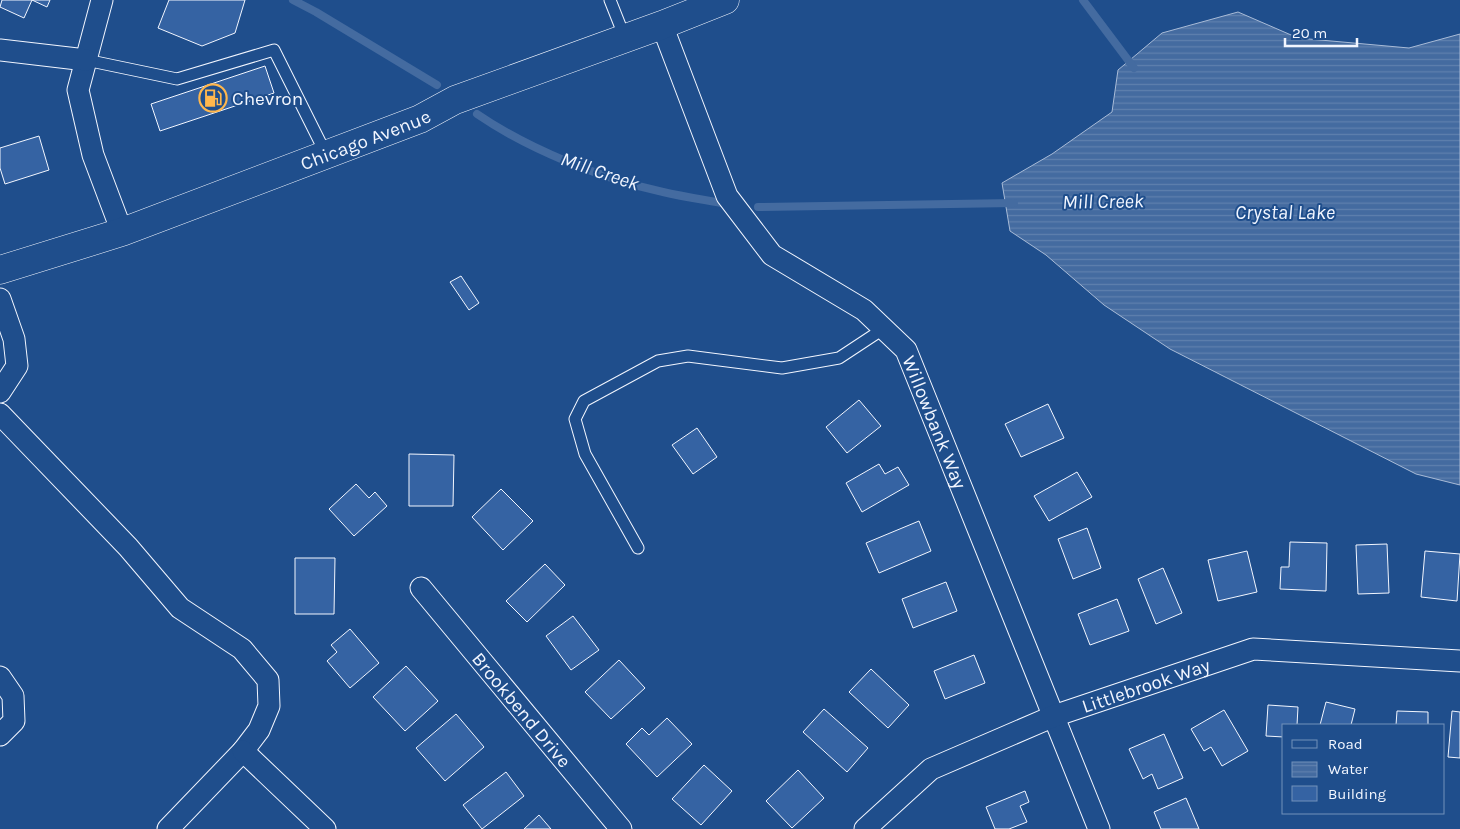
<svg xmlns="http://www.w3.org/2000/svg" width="1460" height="829" font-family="Karla,sans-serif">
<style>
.water{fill:url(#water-rules);stroke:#a8bbd7}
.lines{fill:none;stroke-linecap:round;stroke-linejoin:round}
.stream{stroke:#446ba0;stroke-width:8}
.building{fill:#3563a3;stroke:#f2f6ff}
.service-casing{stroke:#f2f6ff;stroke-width:13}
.minor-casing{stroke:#f2f6ff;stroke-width:23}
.tertiary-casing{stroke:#f2f6ff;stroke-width:29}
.service{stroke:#1f4e8c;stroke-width:11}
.minor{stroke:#1f4e8c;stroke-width:21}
.tertiary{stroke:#1f4e8c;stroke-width:28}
.labels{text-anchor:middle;stroke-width:4;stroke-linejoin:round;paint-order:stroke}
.poi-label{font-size:19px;fill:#f2f6ff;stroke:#1f4e8c;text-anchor:start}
.street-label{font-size:19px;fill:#f2f6ff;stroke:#1f4e8c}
.water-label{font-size:20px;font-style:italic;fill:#f2f6ff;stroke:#1f4e8c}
</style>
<defs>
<pattern id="water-rules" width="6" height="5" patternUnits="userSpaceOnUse" patternTransform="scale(1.25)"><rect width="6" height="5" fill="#446ba0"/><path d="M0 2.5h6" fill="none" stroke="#5f81ae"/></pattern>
</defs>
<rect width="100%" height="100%" fill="#1f4e8c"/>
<path class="water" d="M 1238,12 L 1298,38 L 1409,48 L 1460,34 L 1460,485 L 1416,474 L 1170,349 L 1104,305 L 1046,255 L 1010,231 L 1002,183 L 1052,154 L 1112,112 L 1118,70 L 1162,33 Z"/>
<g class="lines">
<path class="stream" d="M 293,0 L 316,12 L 437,85
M 1083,0 L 1134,68
M 477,114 C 528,149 602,179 663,192 C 684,197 706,200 727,204
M 758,207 L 1014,203"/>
</g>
<path class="building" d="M 2,0 L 50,0 L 47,7 L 32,0 L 24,18 L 0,7 Z
M 169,0 L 245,0 L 235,33 L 202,46 L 158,28 Z
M 265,66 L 274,93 L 160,131 L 151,104 Z
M 39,136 L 49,170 L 5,184 L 0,168 L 0,148 Z
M 461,276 L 479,303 L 469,310 L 450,282 Z
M 859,400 L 881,426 L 847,453 L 826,427 Z
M 1048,404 L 1064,438 L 1021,457 L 1005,424 Z
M 697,428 L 717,457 L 693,474 L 672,445 Z
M 409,454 L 454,455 L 453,506 L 409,506 Z
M 879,464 L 885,474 L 898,467 L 909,485 L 862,512 L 846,483 Z
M 1077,472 L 1092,497 L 1049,521 L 1034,496 Z
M 356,484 L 369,498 L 375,492 L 387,506 L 354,536 L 329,509 Z
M 501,489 L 533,521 L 503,550 L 472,517 Z
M 919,521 L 931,551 L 879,573 L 866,543 Z
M 1087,528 L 1101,568 L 1073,579 L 1058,539 Z
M 1290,542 L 1327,543 L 1326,591 L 1280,589 L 1281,567 L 1289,567 Z
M 1387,544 L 1389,593 L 1358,594 L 1356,545 Z
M 1247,551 L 1257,592 L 1218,601 L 1208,560 Z
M 1425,551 L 1460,554 L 1457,601 L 1421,597 Z
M 295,558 L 335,558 L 334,614 L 295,614 Z
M 545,564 L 565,585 L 527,622 L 506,601 Z
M 1163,568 L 1182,613 L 1156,624 L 1138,579 Z
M 946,582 L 957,611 L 913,628 L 902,599 Z
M 1117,599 L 1129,631 L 1090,645 L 1078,614 Z
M 573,616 L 599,650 L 571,670 L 546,636 Z
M 350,629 L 379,663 L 350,688 L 327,661 L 337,652 L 331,645 Z
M 974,655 L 985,683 L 945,699 L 934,671 Z
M 619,660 L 645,688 L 611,719 L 585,692 Z
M 406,666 L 438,701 L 405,731 L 373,697 Z
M 871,669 L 909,705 L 888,728 L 849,692 Z
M 1326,702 L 1355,709 L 1351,725 L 1320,725 Z
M 1268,705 L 1298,707 L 1297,725 L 1284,725 L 1284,737 L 1266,736 Z
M 824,709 L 868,748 L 847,772 L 803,732 Z
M 1224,710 L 1248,751 L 1222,766 L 1211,747 L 1204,751 L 1191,729 Z
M 1397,711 L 1428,712 L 1428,725 L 1396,725 Z
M 1452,711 L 1460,712 L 1460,758 L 1448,757 Z
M 456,714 L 484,747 L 445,781 L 416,748 Z
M 667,718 L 692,744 L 657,777 L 626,744 L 642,728 L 649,735 Z
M 1164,734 L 1183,778 L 1158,789 L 1152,774 L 1143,779 L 1129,749 Z
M 704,765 L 732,791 L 701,825 L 672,799 Z
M 798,770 L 824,798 L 792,828 L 766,801 Z
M 506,772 L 524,796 L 482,829 L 463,805 Z
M 1025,791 L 1029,802 L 1020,806 L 1027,822 L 1009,829 L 995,829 L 986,807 Z
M 1186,798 L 1199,829 L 1161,829 L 1154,812 Z
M 539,815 L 551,829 L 524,829 Z"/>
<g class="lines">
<g class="service-casing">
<path id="service" d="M 610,0 L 625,38
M 86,60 L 177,79 L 274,50 L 326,154
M 638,548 L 585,454 L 575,419 L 584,401 L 658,361 L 688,356 L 782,368 L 839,358 L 883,329"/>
</g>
<g class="minor-casing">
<g id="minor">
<path d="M 102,0 L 78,90 L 93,155 L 122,232"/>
<path id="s1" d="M 662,25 L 727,196 L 772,255 L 864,310 L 906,350 L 1099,829"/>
<path d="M 0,50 L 86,60"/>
<path d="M 0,299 L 14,339 L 17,366 L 0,392"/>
<path d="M 0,414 L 128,547 L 180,608 L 242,649 L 268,680 L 269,706 L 259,730 L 243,751 L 168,829"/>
<path id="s2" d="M 421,588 L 621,829"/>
<path d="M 0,677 L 13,696 L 14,721 L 0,735"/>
<path d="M 243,751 L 325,829"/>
<path id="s3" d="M 865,829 L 931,769 L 1054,716 L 1253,649 L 1460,661"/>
</g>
</g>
<g class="tertiary-casing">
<g id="tertiary">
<path id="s4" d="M 0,270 L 122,232 L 420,119 L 455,100 L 662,25 L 725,0"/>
</g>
</g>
<use href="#service" class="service"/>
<use href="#minor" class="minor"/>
<use href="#tertiary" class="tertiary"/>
</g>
<defs>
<g id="fuel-ring" transform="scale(1.4375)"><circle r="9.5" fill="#1f4e8c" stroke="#ffb74d" stroke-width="1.5"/><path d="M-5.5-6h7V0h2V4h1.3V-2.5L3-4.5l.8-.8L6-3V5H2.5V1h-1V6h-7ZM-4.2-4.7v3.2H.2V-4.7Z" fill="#ffb74d"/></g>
</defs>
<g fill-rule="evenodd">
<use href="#fuel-ring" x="213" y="98"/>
</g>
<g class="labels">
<g class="poi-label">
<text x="232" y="105">Chevron</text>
</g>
<g class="street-label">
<text dy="7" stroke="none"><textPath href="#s4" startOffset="388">Chicago Avenue</textPath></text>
<text dy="7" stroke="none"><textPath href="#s1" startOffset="500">Willowbank Way</textPath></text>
<text dy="7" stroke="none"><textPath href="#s3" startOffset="320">Littlebrook Way</textPath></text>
<text dy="7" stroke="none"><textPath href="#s2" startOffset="158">Brookbend Drive</textPath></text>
</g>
<g class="water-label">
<text transform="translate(600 171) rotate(19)" y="7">Mill Creek</text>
<text transform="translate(1103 201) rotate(-1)" y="7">Mill Creek</text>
<text x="1285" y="219">Crystal Lake</text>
</g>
</g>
<rect x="1282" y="724" width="162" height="90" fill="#1f4e8c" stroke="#7391ba"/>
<rect x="1292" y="740" width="25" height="8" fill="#1f4e8c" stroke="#7391ba"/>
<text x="1328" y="749" font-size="15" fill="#f2f6ff">Road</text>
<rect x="1292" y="762" width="25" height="15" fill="url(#water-rules)" stroke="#7391ba"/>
<text x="1328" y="774" font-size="15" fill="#f2f6ff">Water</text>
<rect x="1292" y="786" width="25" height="15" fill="#3563a3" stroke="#7391ba"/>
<text x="1328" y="799" font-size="15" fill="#f2f6ff">Building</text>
<path d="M1285 38v8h72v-8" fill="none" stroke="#f2f6ff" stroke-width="2.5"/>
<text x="1292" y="38" font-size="15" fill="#f2f6ff" stroke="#1f4e8c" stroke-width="4" paint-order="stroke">20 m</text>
</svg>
